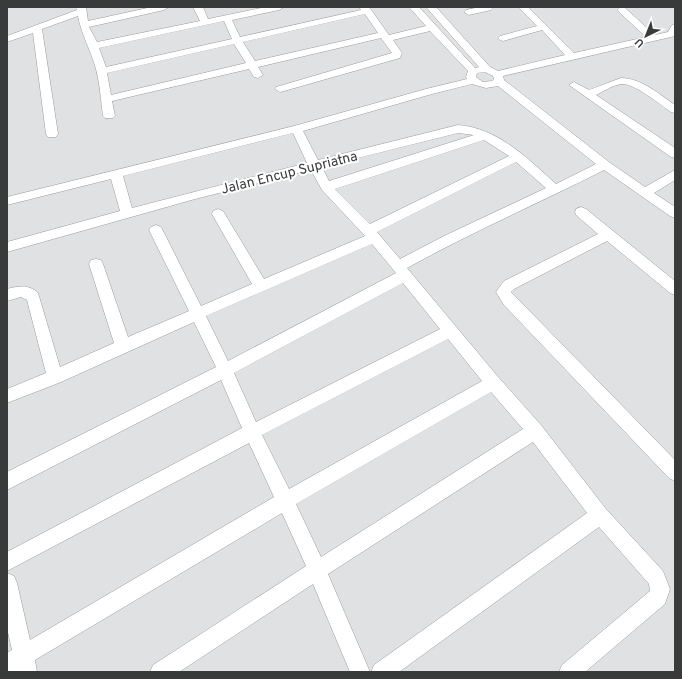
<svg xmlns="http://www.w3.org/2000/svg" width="682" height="679" font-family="Overpass,sans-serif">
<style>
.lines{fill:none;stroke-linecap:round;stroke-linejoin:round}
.minor-casing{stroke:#9a9b9d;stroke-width:1}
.minor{fill:#fff;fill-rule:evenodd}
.labels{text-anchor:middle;stroke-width:4;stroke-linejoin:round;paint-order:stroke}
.street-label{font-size:14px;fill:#393a3a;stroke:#fff}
</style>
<rect width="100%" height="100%" fill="#dfe1e3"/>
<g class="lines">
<g class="minor-casing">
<path id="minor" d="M 76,7 L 86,7 L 88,21 L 152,7 L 169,7 L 164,10 L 89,27 L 97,42 L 200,21 L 193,7 L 203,7 L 208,19 L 266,7 L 284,7 L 279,10 L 232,20 L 240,37 L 361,10 L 359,7 L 369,7 L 389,35 L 426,26 L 409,7 L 419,7 L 475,68 L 479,67 L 426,7 L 436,7 L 490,67 L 498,71 L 565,55 L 542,30 L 503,41 L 500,40 L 498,38 L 500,36 L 537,26 L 518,7 L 528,7 L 574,53 L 646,37 L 619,12 L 617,10 L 619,8 L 625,8 L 655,35 L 668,32 L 672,25 L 675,24 L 675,36 L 503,76 L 504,80 L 609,162 L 645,187 L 675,170 L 675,180 L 654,193 L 675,207 L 675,218 L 670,216 L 604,170 C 539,203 472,232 407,268 L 499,378 L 541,425 L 606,509 L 663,571 L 670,589 L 665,604 L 585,672 L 559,672 L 562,665 L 650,591 L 649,584 L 599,527 L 399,672 L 371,672 L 374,665 L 587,513 L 533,442 L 328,574 L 370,672 L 350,672 L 313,584 L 179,672 L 150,672 L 153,665 L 306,566 L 282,513 L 35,660 L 37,672 L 7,672 L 7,653 L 12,650 L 7,628 L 7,573 L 14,576 L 17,583 L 30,640 L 274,497 L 249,443 L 7,571 L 7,552 L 242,428 L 221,380 L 7,490 L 7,472 L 216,367 L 194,322 L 61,382 L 7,403 L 7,389 L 46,373 L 27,300 L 21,297 L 7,301 L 7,289 C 18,286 29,284 38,293 L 60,367 L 114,343 L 89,264 L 91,260 L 96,259 L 101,260 L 103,264 L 128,337 L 189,311 L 149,230 L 151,227 L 156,225 L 161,227 L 201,306 L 252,284 L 212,214 L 213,211 L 218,209 L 223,211 L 264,279 L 365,236 L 322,190 L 311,170 L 195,199 L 7,252 L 7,242 L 120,211 L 111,179 L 7,205 L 7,197 L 294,126 L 426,89 L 467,79 L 466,77 L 468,71 L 430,31 L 393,40 L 402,53 L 400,58 L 284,91 L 280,92 L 275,89 L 276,87 L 392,53 L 381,38 L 258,67 L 263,75 L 258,78 L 254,77 L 249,69 L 112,101 L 115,116 L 113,118 L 105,118 L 103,116 C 101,101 100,84 96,69 C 91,51 81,33 78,16 L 42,29 L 58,134 L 56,137 L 48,137 L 46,134 L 33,33 L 7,42 L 7,36 L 77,10 ZM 365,14 L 378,33 L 255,61 L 243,42 ZM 224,21 L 232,39 L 106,67 L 99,48 ZM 234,44 L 246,63 L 111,95 L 107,73 ZM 485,72 L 493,76 L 494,79 L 492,81 L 483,82 L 476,77 L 477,73 ZM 472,84 L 486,88 L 498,86 L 596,164 L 556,184 C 527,158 498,128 458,125 L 318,160 L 303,131 L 432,94 ZM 293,133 L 307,163 L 132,208 L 123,176 ZM 458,133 L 474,135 L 329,181 L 322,167 ZM 484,140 L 509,156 L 370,224 L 335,189 ZM 516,162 L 546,188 L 444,236 L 400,259 L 377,232 ZM 372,244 L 396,273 L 228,361 L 206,316 ZM 403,283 L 440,329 L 256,422 L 234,373 ZM 448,339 L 482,381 L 289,489 L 262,435 ZM 491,392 L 523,429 L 321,557 L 296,504 Z
M 480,7 L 493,8 L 491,10 L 469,15 L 464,12 L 466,10 Z
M 621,78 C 641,78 659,94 675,105 L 675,113 L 671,112 C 661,105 634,83 622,84 C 613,85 604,91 596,95 L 675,148 L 675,158 L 671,157 L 569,85 L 574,82 L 589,90 Z
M 581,207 L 586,209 L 675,281 L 675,295 L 670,293 L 607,241 L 514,289 L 511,292 L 675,460 L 675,481 L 669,478 L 504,305 L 496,292 L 504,281 L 598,234 L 576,215 L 575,212 L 576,209 Z"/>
</g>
<use href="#minor" class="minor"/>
</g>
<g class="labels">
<g class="street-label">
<text transform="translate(289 172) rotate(-14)" y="5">Jalan Encup Supriatna</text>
</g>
</g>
<rect width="682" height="679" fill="none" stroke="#393a3a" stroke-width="16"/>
<g transform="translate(646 36) rotate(223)" stroke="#ffffff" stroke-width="3" paint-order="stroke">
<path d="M0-3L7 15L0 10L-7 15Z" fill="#393a3a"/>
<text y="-6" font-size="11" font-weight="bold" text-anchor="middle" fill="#393a3a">U</text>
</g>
</svg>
